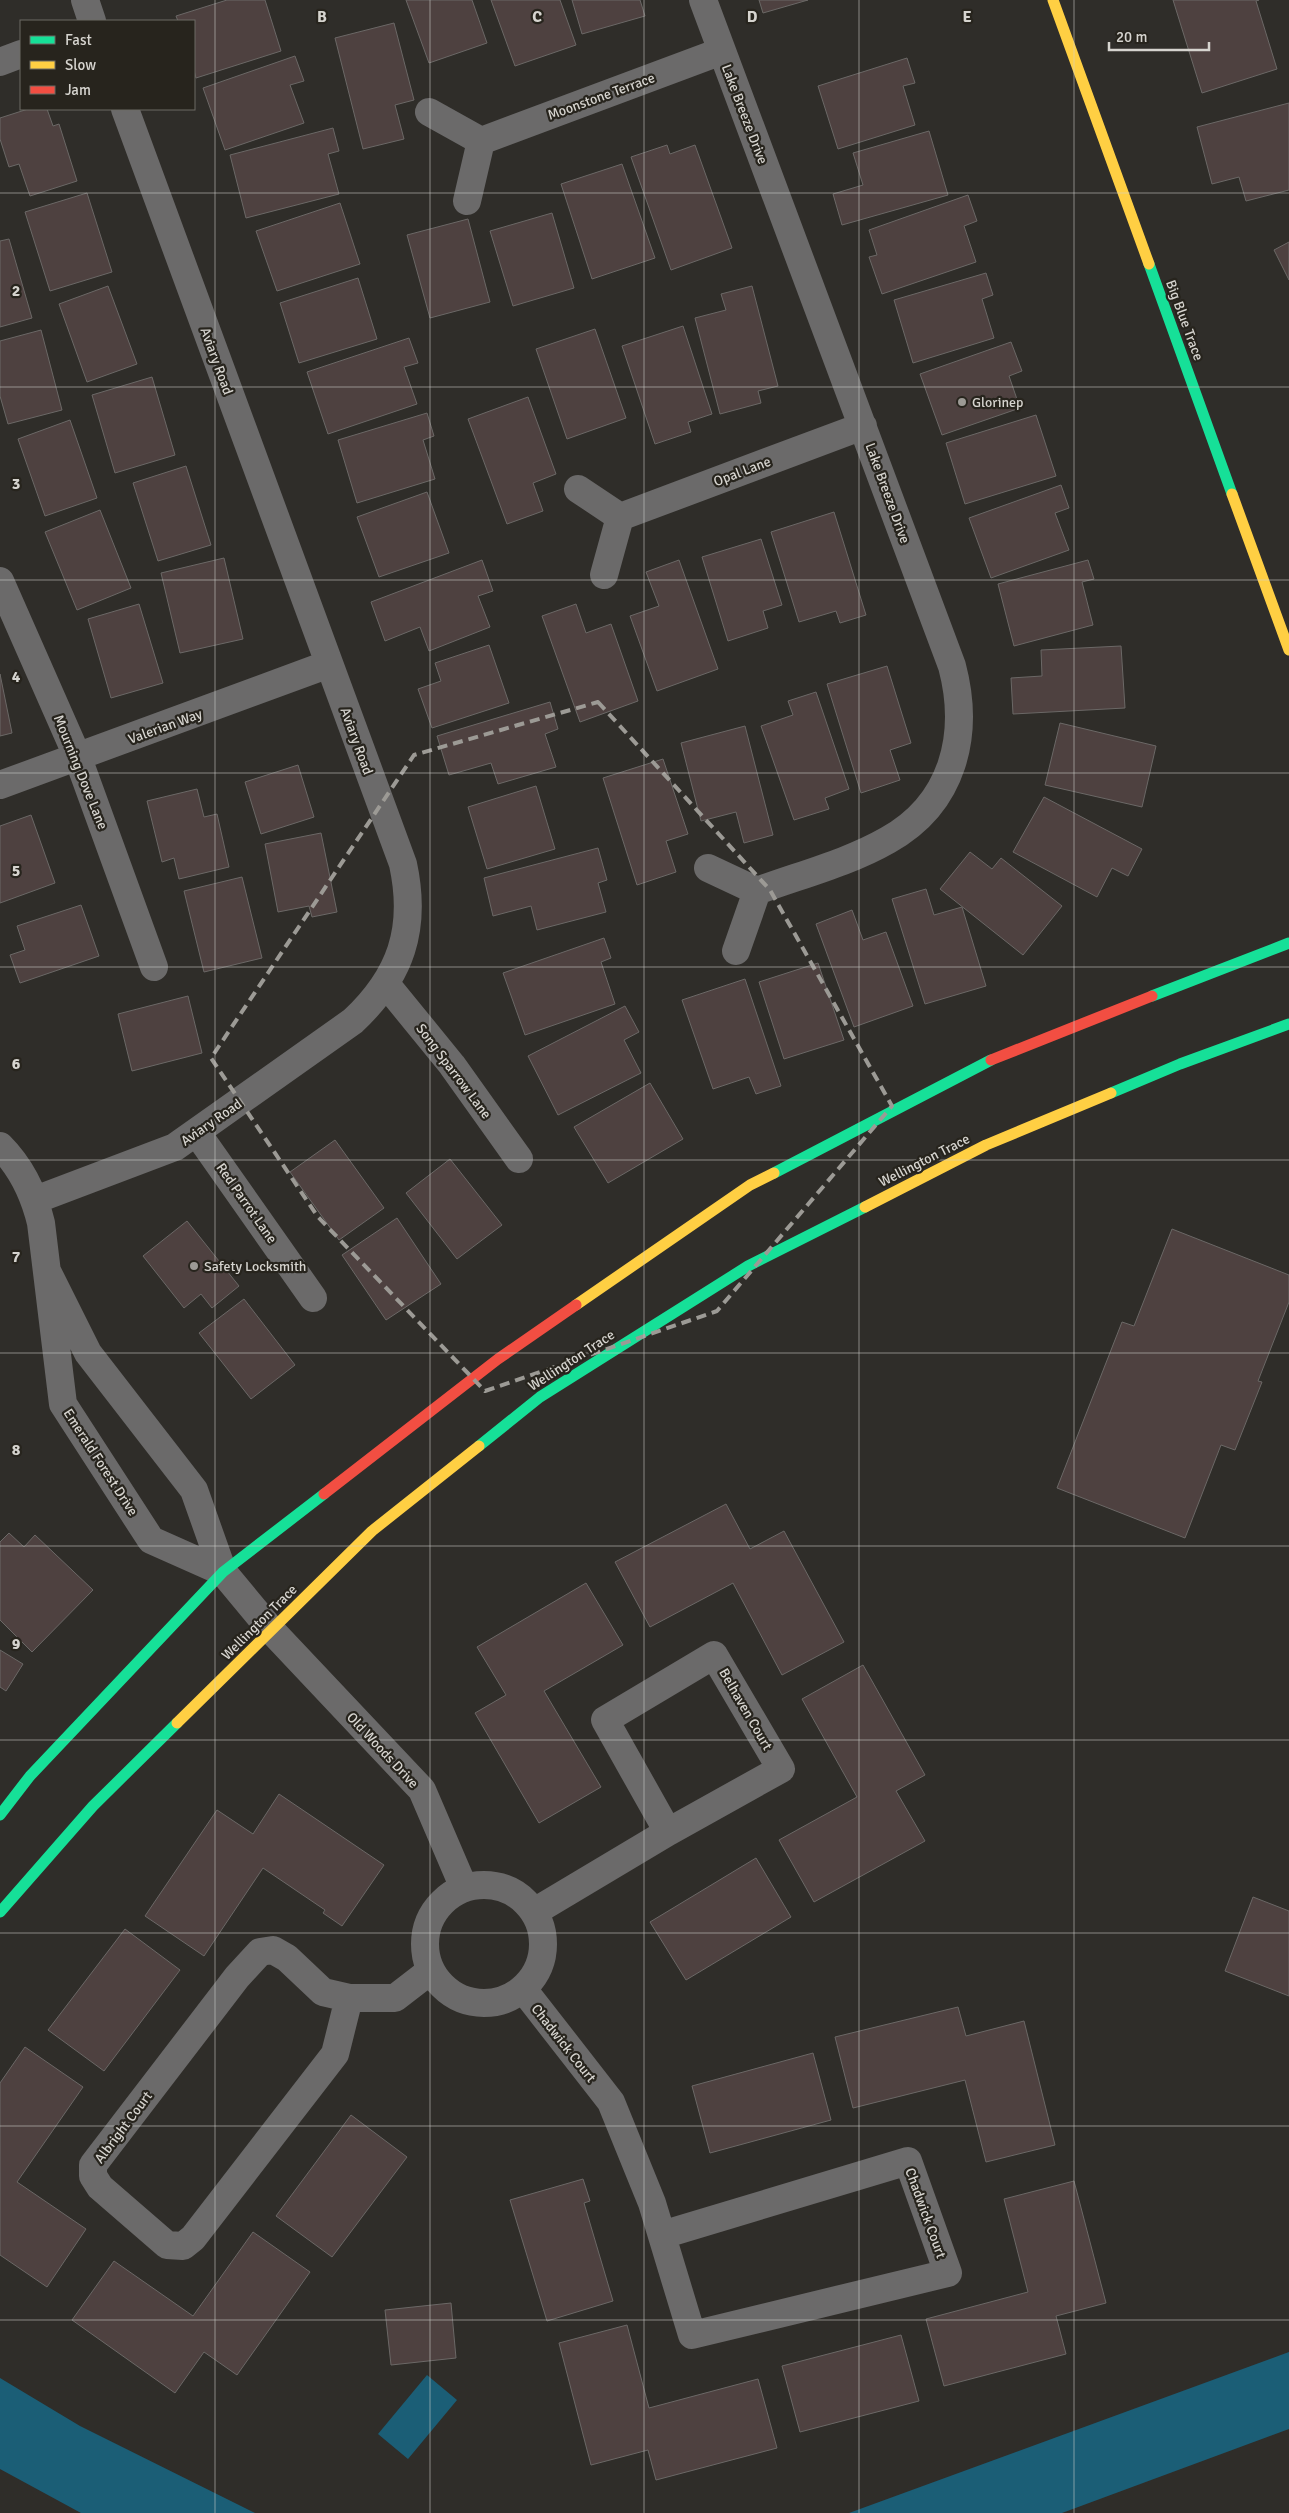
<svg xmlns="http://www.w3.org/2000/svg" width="1289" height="2513" font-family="Signika,sans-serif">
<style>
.water{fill:#1b5e76}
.building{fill:#4e4140;stroke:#6b6866}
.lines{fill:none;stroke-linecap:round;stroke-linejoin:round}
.street{stroke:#6b6a6a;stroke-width:28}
.fast{stroke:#16e098;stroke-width:11}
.slow{stroke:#ffcf43;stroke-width:11}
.jam{stroke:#f24e42;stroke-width:11}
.marked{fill:none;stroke:#9c9a95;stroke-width:4;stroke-dasharray:10 6;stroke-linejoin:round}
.grid{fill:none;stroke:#d6d4cf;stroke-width:1;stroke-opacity:0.55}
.poi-dot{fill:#9c9a95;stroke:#27241d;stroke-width:2}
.labels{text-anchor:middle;stroke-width:4.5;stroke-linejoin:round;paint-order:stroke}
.street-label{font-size:14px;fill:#d6d4cf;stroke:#27241d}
.poi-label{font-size:14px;fill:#d6d4cf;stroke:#27241d;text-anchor:start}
.grid-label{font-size:16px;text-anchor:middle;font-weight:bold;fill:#d6d4cf;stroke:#27241d;stroke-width:4.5;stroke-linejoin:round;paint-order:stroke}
</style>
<rect width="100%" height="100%" fill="#2f2d29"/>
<path class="water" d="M 1289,2352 L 1289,2429 L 1062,2513 L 849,2513 Z
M 427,2375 L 457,2400 L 408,2459 L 378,2434 Z
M 0,2378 L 80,2426 L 255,2513 L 81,2513 L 0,2469 Z"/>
<path class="building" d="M 227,0 L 265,0 L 281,51 L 196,78 L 194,70 L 194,21 L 178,21 L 176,16 Z
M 406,0 L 472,0 L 487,43 L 429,63 Z
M 491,0 L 560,0 L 576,45 L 515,66 Z
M 572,0 L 640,0 L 645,16 L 582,34 Z
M 759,0 L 808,0 L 763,13 Z
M 1173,0 L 1259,0 L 1256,1 L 1277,69 L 1202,93 Z
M 394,23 L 414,100 L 395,105 L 404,139 L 363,149 L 335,38 Z
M 295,56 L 304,81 L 290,85 L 304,123 L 225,150 L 203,88 Z
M 907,58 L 915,83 L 903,86 L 915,125 L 838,149 L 818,86 Z
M 1289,103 L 1289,190 L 1246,201 L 1239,177 L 1212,184 L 1197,127 Z
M 28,109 L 47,109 L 53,126 L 59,124 L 77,181 L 30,196 L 19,164 L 9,167 L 0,139 L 0,118 Z
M 333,128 L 339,151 L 328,154 L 339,194 L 246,218 L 230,155 Z
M 929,131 L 948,195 L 842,225 L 833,194 L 863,185 L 853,153 Z
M 667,145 L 670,154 L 695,145 L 732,248 L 671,270 L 631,157 Z
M 622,164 L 655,258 L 592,279 L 561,184 Z
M 87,193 L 112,272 L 50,291 L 25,212 Z
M 968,195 L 977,221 L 964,226 L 976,262 L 882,294 L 869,257 L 877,255 L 869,230 Z
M 340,203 L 360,264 L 277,291 L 256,231 Z
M 552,213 L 574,288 L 513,306 L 490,231 Z
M 468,219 L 490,302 L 430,318 L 407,235 Z
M 9,239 L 32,318 L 0,327 L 0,241 Z
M 1289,242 L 1289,280 L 1274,250 Z
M 986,273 L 993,295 L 982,299 L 994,338 L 913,363 L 894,300 Z
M 358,278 L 377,339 L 299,363 L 280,303 Z
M 108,286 L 137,364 L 87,382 L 59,304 Z
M 752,286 L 778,386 L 758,391 L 761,403 L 720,414 L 695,318 L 726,310 L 721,294 Z
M 683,326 L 712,414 L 688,422 L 691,432 L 655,444 L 622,346 Z
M 595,329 L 626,418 L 567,439 L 536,349 Z
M 41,330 L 62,410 L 8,424 L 0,396 L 0,341 Z
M 409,338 L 418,363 L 404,367 L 417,404 L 328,434 L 307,372 Z
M 1011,342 L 1022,371 L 1009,376 L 1020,408 L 942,435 L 920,374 Z
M 152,377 L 175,455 L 115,473 L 92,395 Z
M 528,397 L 556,474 L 533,483 L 543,511 L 507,524 L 468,419 Z
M 427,413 L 434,436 L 423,440 L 435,479 L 357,503 L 338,440 Z
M 1036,415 L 1056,476 L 965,504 L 946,443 Z
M 70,420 L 97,498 L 45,516 L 18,439 Z
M 186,466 L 211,545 L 158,561 L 133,483 Z
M 1061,485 L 1069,508 L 1055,513 L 1069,550 L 991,578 L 969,518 Z
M 427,492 L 449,553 L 379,577 L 357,517 Z
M 100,510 L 131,588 L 77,610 L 45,532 Z
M 834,512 L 866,615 L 840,623 L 836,611 L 799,622 L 771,532 Z
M 761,539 L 782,605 L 763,611 L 768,628 L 728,641 L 702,557 Z
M 224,558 L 243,639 L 180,653 L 161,573 Z
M 482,560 L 493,591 L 478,596 L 490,627 L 429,651 L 420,627 L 385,641 L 371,602 Z
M 679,560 L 718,669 L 657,691 L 630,616 L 659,606 L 646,572 Z
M 1088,560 L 1094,579 L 1082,582 L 1093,625 L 1014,646 L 998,584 Z
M 139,604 L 163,683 L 111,698 L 88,619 Z
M 576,604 L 586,633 L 611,624 L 638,701 L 580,722 L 542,616 Z
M 489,645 L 509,703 L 432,728 L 418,689 L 441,681 L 435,663 Z
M 1121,646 L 1125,708 L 1013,714 L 1011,678 L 1042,676 L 1041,650 Z
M 887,666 L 911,743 L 890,750 L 900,780 L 861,793 L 827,684 Z
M 0,674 L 12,733 L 0,736 Z
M 816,692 L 849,789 L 825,798 L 829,809 L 794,820 L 761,726 L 793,715 L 788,701 Z
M 550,702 L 558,729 L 545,734 L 556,767 L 498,784 L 491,763 L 449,775 L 437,736 Z
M 1060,723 L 1156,746 L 1142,807 L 1045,785 Z
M 745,726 L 773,835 L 744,843 L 736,812 L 701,821 L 681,743 Z
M 663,759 L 688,834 L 666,841 L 676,872 L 637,885 L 603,778 Z
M 298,765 L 314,817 L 261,834 L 245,782 Z
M 536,786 L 555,849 L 487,869 L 468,807 Z
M 197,789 L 204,817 L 217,814 L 229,867 L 179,879 L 174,858 L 162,862 L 147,801 Z
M 1044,797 L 1142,849 L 1128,876 L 1112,868 L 1097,897 L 1013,852 Z
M 31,815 L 55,883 L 0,903 L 0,826 Z
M 321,833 L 337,912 L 312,917 L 309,906 L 278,912 L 265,844 Z
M 598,848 L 607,880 L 598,883 L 606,912 L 537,930 L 531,906 L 493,916 L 484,878 Z
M 970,852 L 992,869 L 1001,858 L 1062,906 L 1023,955 L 940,889 Z
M 242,877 L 262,958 L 204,972 L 184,891 Z
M 926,889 L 934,915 L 962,907 L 986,986 L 925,1004 L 892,899 Z
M 81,905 L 99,956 L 20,983 L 10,955 L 25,950 L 17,926 Z
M 852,910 L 863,940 L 886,932 L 913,1006 L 854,1027 L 816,924 Z
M 604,938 L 611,958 L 601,962 L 615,1004 L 525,1035 L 503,973 Z
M 818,963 L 844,1040 L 784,1059 L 759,982 Z
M 745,979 L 781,1086 L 756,1094 L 749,1077 L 713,1089 L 682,1000 Z
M 188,996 L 202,1053 L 132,1071 L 118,1014 Z
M 625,1006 L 639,1032 L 624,1040 L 641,1073 L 558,1115 L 528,1056 Z
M 650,1083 L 683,1139 L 608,1183 L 574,1127 Z
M 335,1140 L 384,1208 L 339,1240 L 290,1172 Z
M 450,1159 L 502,1225 L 457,1259 L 406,1193 Z
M 397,1218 L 441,1284 L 386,1320 L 342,1255 Z
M 187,1221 L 239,1286 L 212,1308 L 201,1294 L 184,1308 L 143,1256 Z
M 1172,1229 L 1289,1275 L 1289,1302 L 1258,1381 L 1262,1382 L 1235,1450 L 1221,1445 L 1185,1538 L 1057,1488 L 1122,1322 L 1134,1326 Z
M 244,1299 L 295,1365 L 251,1399 L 199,1333 Z
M 726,1504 L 750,1549 L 784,1531 L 844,1642 L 782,1675 L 733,1583 L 650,1627 L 615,1562 Z
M 9,1533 L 24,1547 L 35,1535 L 93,1590 L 32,1652 L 0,1620 L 0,1542 Z
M 586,1583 L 623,1645 L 544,1691 L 601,1787 L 539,1823 L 475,1713 L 506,1695 L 477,1647 Z
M 0,1650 L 23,1664 L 6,1691 L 0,1687 Z
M 863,1665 L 925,1775 L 896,1791 L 925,1841 L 814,1902 L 779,1840 L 857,1797 L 802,1699 Z
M 279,1794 L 384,1865 L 342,1926 L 323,1913 L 325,1910 L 263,1868 L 204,1956 L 145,1916 L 217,1810 L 253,1834 Z
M 756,1858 L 791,1917 L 686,1980 L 650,1922 Z
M 1253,1897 L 1289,1911 L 1289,1996 L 1225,1971 Z
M 125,1929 L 180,1970 L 104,2071 L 48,2030 Z
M 958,2007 L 966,2036 L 1024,2021 L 1055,2145 L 986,2162 L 965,2080 L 853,2108 L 835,2037 Z
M 25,2047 L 83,2087 L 17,2182 L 86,2229 L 47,2287 L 0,2255 L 0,2083 Z
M 813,2053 L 831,2120 L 710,2153 L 692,2086 Z
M 351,2115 L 407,2157 L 332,2257 L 276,2216 Z
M 583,2179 L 590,2201 L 584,2203 L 613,2301 L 547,2321 L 510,2200 Z
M 1074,2181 L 1106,2303 L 1056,2316 L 1066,2354 L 944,2386 L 926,2319 L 1028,2292 L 1004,2199 Z
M 253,2232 L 310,2272 L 237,2375 L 204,2352 L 175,2393 L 72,2320 L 114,2261 L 193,2316 Z
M 451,2303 L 456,2358 L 391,2365 L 385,2310 Z
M 627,2325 L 649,2408 L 758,2379 L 777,2448 L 656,2480 L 648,2450 L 591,2465 L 559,2343 Z
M 901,2335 L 919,2401 L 800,2432 L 782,2366 Z"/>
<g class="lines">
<path class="street" d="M 85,0 L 92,21
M 703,0 L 952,666 C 970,734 954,803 888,840 C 848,863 800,875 757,891
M 0,62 L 21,54
M 429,112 L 481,141 L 467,201
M 481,141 L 722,51
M 578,489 L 620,517 L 604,575
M 620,517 L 863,426
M 0,581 L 78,758 L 154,967
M 0,785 L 329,664
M 708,868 L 757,891 L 736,951
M 386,984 L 452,1065 L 519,1159
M 197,1133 L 313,1298
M 0,1146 C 22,1168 34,1194 41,1223 L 63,1404 L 151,1540 L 223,1572
M 35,1200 L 175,1147 L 353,1021 C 401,976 417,929 403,864 L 125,109
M 48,1273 L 88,1353 L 194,1490 L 223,1572 L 272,1631 L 422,1790 L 464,1888
M425 1944a59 59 0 1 1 118 0a59 59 0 1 1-118 0Z
M 534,1912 L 668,1832 L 605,1720 L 714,1655 L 781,1769 L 668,1832
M 523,1989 L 611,2102 L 652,2203 L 692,2335 L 948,2273 L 908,2161 L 662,2235
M 349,1998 L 335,2054 L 193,2238 L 183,2246 L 167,2245 L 100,2187 L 93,2176 L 93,2165 L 237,1977 L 260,1952 L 273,1950 L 287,1958 L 323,1992 L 349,1998 L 395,1998 L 430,1971"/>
<path class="fast" d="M 1149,264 L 1232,494
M 1152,996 L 1289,943
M 1111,1093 L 1180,1064 L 1289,1024
M 774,1173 L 991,1060
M 479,1446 L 540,1397 L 748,1266 L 865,1207
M 0,1815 L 30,1776 L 223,1572 L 324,1494
M 0,1912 L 93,1806 L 177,1723"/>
<path class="slow" d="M 1053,0 L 1149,264
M 1232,494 L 1289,650
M 865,1207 L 986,1145 L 1111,1093
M 576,1305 L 750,1185 L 774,1173
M 177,1723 L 372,1531 L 479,1446"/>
<path class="jam" d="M 991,1060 L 1152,996
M 324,1494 L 498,1359 L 576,1305"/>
</g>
<path class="marked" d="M 598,702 L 770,890 L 892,1106 L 717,1311 L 485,1391 L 318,1217 L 211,1058 L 414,755 Z"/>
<path class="grid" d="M 215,0 L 215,2513M 430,0 L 430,2513M 644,0 L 644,2513M 859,0 L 859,2513M 1074,0 L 1074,2513M 0,193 L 1289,193M 0,387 L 1289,387M 0,580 L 1289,580M 0,773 L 1289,773M 0,967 L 1289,967M 0,1160 L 1289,1160M 0,1353 L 1289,1353M 0,1546 L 1289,1546M 0,1740 L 1289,1740M 0,1933 L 1289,1933M 0,2126 L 1289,2126M 0,2320 L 1289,2320"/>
<g class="poi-dot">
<circle cx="962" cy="402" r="5"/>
<circle cx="194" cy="1266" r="5"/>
</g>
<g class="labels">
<g class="street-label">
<text transform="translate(601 96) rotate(-20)" y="5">Moonstone Terrace</text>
<text transform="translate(745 114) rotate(69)" y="5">Lake Breeze Drive</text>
<text transform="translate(1185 320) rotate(70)" y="5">Big Blue Trace</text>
<text transform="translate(217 361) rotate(70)" y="5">Aviary Road</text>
<text transform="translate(742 471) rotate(-21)" y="5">Opal Lane</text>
<text transform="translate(888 493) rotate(70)" y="5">Lake Breeze Drive</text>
<text transform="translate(165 726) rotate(-20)" y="5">Valerian Way</text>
<text transform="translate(357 741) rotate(70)" y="5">Aviary Road</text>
<text transform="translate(81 772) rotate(68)" y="5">Mourning Dove Lane</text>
<text transform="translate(454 1071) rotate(53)" y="5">Song Sparrow Lane</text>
<text transform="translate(211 1122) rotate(-35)" y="5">Aviary Road</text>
<text transform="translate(924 1160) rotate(-27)" y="5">Wellington Trace</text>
<text transform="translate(247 1203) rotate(55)" y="5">Red Parrot Lane</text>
<text transform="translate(571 1360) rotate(-33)" y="5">Wellington Trace</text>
<text transform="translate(101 1462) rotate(57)" y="5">Emerald Forest Drive</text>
<text transform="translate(259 1622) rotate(-45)" y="5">Wellington Trace</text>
<text transform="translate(746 1709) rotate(60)" y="5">Belhaven Court</text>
<text transform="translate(383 1750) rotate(47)" y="5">Old Woods Drive</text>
<text transform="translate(564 2043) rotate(52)" y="5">Chadwick Court</text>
<text transform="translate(123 2127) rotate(-53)" y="5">Albright Court</text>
<text transform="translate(926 2213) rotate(70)" y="5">Chadwick Court</text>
</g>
<g class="poi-label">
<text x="972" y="407">Glorinep</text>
<text x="204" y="1271">Safety Locksmith</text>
</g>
</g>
<g class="grid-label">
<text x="322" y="22">B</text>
<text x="537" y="22">C</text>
<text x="752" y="22">D</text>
<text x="967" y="22">E</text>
<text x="16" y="296">2</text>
<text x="16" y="489">3</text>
<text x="16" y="682">4</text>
<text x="16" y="876">5</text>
<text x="16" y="1069">6</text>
<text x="16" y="1262">7</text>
<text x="16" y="1455">8</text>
<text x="16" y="1649">9</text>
</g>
<rect x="20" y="20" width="175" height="90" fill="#27241d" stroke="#6d6a64"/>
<rect x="30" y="36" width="25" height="8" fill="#16e098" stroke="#6d6a64"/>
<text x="65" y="45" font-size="15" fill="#d6d4cf">Fast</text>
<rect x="30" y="61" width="25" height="8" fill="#ffcf43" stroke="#6d6a64"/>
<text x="65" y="70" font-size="15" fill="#d6d4cf">Slow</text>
<rect x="30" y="86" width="25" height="8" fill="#f24e42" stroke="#6d6a64"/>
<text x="65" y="95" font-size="15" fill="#d6d4cf">Jam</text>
<path d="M1109 42v8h100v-8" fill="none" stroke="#d6d4cf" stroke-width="2.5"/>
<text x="1116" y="42" font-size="15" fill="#d6d4cf" stroke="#27241d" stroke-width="4" paint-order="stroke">20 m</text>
</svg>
